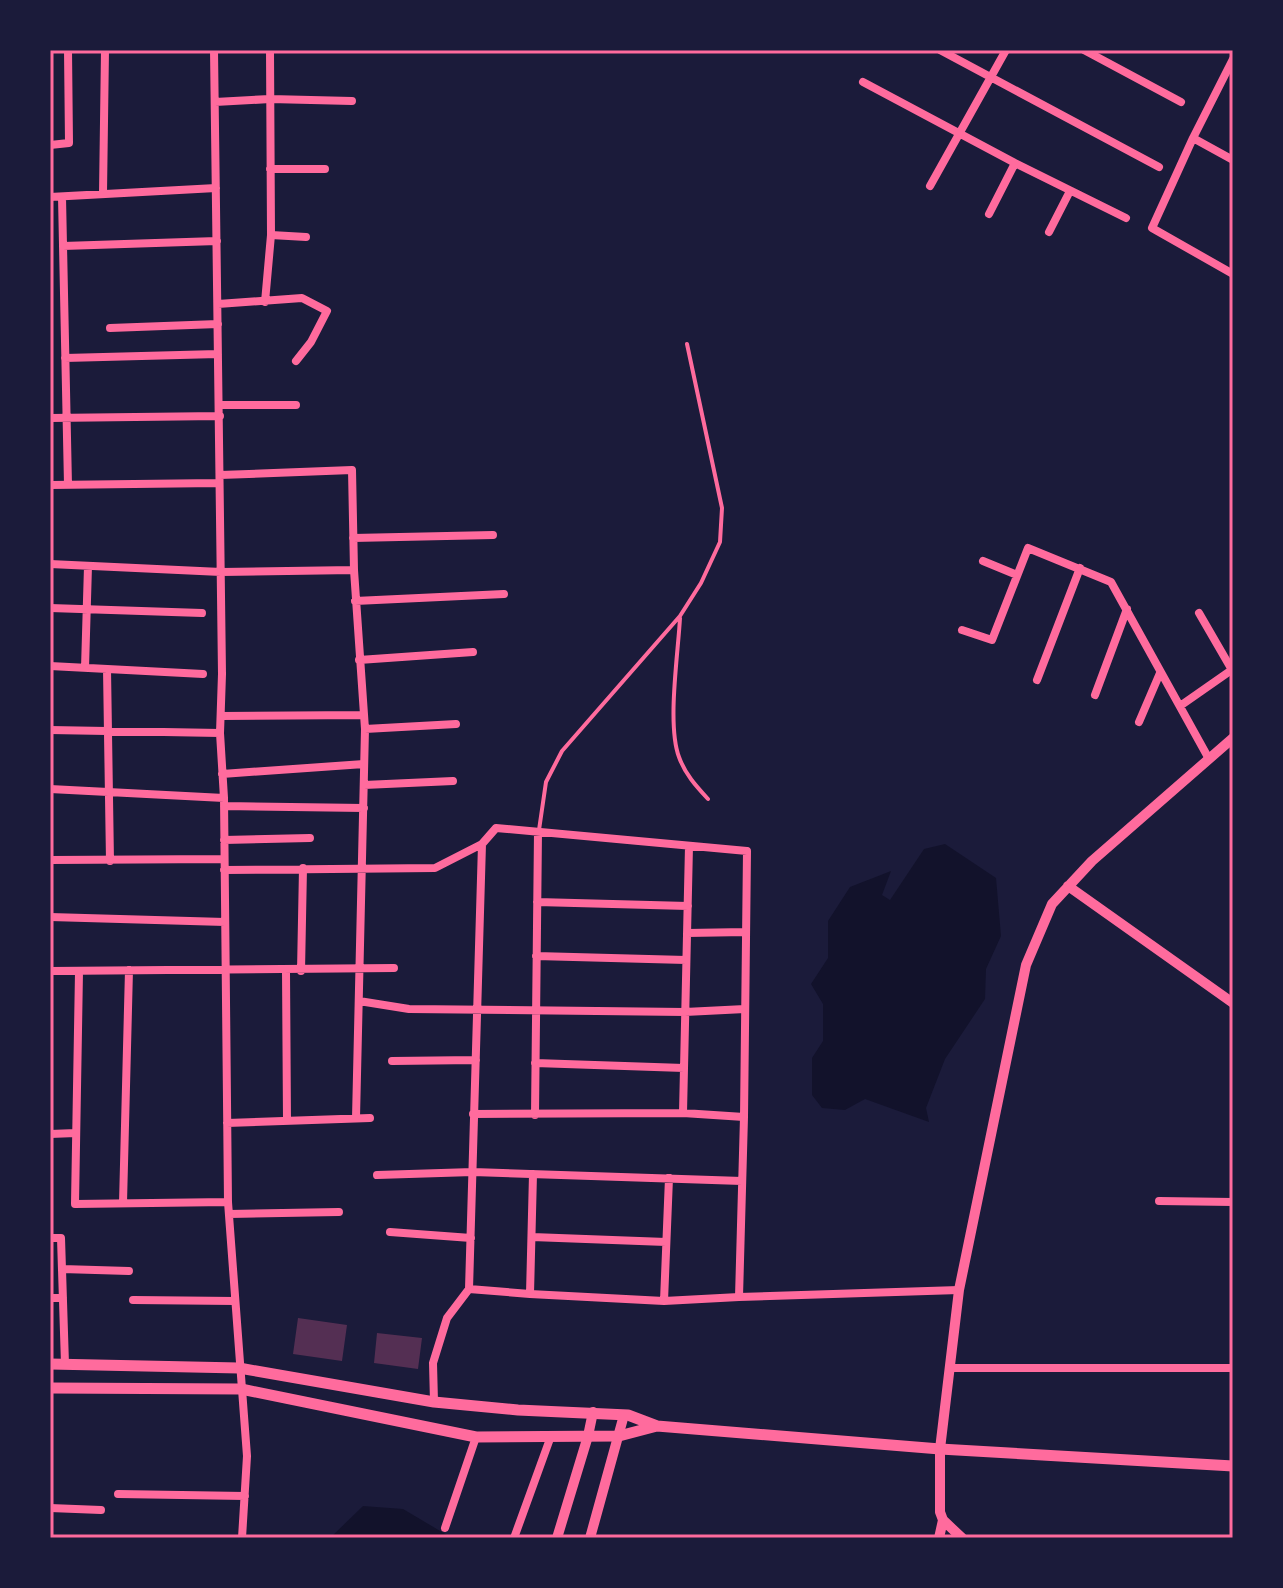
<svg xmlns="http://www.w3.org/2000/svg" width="1283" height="1588" font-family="Ubuntu,sans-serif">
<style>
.water{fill:#12122b}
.building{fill:#542f53}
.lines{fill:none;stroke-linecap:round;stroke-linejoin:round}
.service{stroke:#ff6b9d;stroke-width:4}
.minor{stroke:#ff6b9d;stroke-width:8}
.tertiary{stroke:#ff6b9d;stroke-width:10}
.secondary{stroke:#ff6b9d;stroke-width:11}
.neatline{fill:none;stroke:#ff6b9d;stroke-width:3}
</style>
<rect width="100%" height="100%" fill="#1b1b3a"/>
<path class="water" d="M 945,844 L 996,878 L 1001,936 L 986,969 L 985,999 L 945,1059 L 926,1108 L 929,1122 L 865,1099 L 845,1110 L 822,1108 L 812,1095 L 812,1058 L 823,1041 L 823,1004 L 811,984 L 828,958 L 828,921 L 850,887 L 891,871 L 882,895 L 890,900 L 924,849 Z
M 363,1506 L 403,1509 L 452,1538 L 330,1538 Z"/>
<path class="building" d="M 298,1318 L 347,1325 L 342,1361 L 293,1354 Z
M 377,1333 L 422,1338 L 418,1369 L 374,1363 Z"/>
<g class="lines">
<path class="service" d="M 680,618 C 678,655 667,725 679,757 C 685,774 696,786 708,799
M 539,830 L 546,782 L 562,751 L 680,616 L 701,583 L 720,542 L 722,508 L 687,344"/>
<path class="minor" d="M 214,50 L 222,674 L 220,733 L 224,798 L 228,1202 L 247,1456 L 242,1538
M 940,50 L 1159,167
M 1084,50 L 1181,102
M 1233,59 L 1193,138 L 1152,228 L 1233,274
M 863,82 L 1015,163 L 1126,218
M 215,102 L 270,99 L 352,101
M 1193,138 L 1233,160
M 50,145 L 69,143 L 68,50
M 270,169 L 325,169
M 930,186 L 1006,50
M 103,193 L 105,50
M 50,197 L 216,188
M 62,197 L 68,485
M 989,214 L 1015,163
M 1049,232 L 1070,191
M 271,235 L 306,237
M 63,246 L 217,241
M 265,302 L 271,235 L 270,50
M 218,304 L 302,298 L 327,311 L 311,342 L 296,361
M 110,328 L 218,324
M 65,358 L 218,354
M 219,405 L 296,405
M 50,418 L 220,416
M 220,475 L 352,470 L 354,570 L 365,729 L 356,1118
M 50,485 L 218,483
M 353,538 L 493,535
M 983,561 L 1017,575
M 50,564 L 221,572 L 354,570
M 355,601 L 504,594
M 50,608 L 202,613
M 1199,613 L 1232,670
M 962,630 L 992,640 L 1028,548 L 1111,582 L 1209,759
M 359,660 L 473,652
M 50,666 L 203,674
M 85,668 L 88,566
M 107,669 L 110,861
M 1037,680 L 1080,568
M 1095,695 L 1127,609
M 1180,706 L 1233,669
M 221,716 L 364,715
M 1139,722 L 1160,673
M 365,729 L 456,724
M 50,730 L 220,733
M 222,774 L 364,764
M 364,785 L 453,781
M 50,789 L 224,798
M 224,806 L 364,808
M 224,840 L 310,838
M 50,860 L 224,859
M 224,870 L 435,868 L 482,844
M 537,902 L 688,906
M 50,917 L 225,922
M 687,933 L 746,932
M 536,956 L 686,960
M 50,971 L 394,968
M 286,971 L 287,1121
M 301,971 L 303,868
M 79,972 L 75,1204 L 228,1202
M 359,1001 L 409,1009 L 685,1012 L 745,1009
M 392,1061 L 476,1060
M 535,1063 L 684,1068
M 683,1113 L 689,846
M 473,1114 L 683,1113 L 744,1117
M 535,1115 L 538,832
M 227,1123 L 370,1118
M 50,1134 L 76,1133
M 377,1175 L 473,1172 L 742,1181
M 1159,1201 L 1233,1202
M 123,1203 L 129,970
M 229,1214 L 339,1212
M 390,1232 L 471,1238
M 532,1237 L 666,1242
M 50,1238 L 61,1238 L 65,1364
M 62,1269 L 129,1271
M 469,1289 L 530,1294 L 533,1174
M 530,1294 L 664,1301 L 739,1297
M 50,1298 L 63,1298
M 133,1300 L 235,1301
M 664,1301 L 669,1178
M 949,1368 L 1233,1368
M 434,1402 L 433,1363 L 447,1318 L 469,1289 L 482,844 L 496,828 L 747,851 L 744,1117 L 739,1297 L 959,1290
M 118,1494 L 245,1496
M 50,1508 L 101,1510
M 445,1528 L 476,1437
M 514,1538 L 551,1436"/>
<path class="tertiary" d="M 1068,886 L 1233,1003
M 557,1538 L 588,1436 L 593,1412
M 590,1538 L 624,1415
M 939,1538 L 943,1520
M 962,1538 L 943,1520 L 940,1512 L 940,1449 L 959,1290 L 1026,965 L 1052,904 L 1092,861 L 1233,738"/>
<path class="secondary" d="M 50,1364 L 239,1368 L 434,1402 L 518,1410 L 628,1415 L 657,1426 L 940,1449 L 1233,1466
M 50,1388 L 241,1389 L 476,1437 L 619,1436 L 657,1426"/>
</g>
<rect width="1283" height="1588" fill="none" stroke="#1b1b3a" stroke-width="104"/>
<rect x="52" y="52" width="1179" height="1484" class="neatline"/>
</svg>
